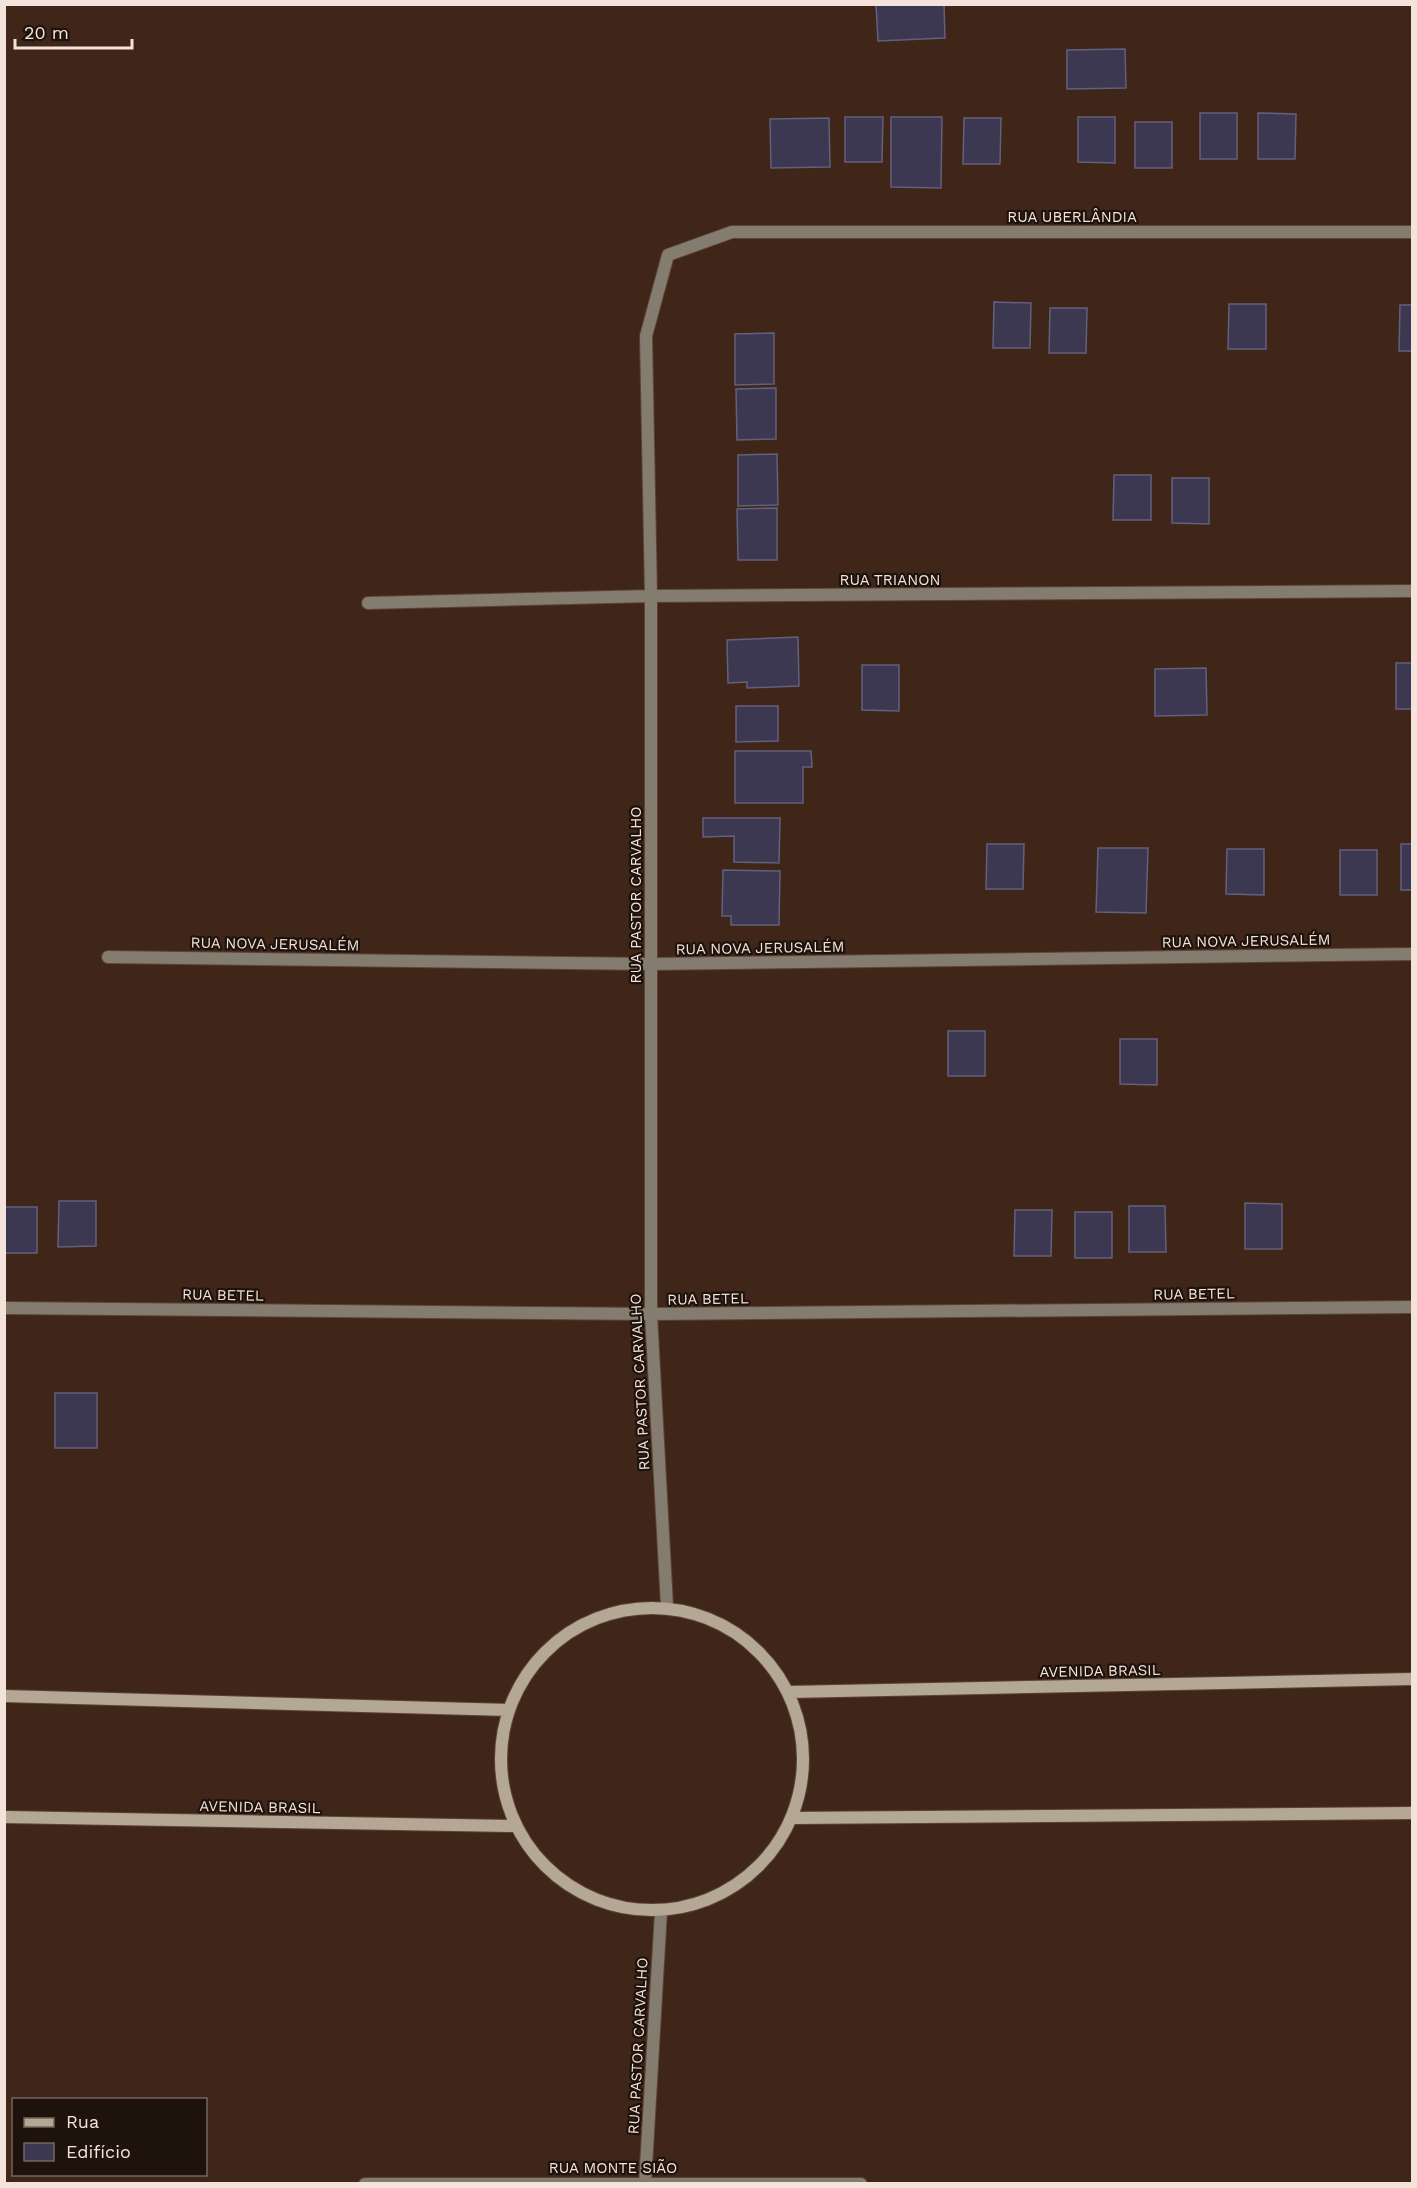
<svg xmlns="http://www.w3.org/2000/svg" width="1417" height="2188" font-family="'Work Sans',sans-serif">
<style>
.building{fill:#3d3852;stroke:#645f7c;stroke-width:1.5}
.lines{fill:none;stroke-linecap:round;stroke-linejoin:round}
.minor-casing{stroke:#5c4437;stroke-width:14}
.secondary-casing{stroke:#5c4437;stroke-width:14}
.minor{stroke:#837c6f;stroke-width:12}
.secondary{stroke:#b4a895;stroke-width:12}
.labels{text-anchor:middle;stroke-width:4.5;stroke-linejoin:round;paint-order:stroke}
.street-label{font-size:15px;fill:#f4e3da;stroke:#1e120c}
</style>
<rect width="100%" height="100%" fill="#3f2618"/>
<path class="building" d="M 876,4 L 944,4 L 945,38 L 878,41 Z
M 1125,49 L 1126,88 L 1067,89 L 1067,50 Z
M 1200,113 L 1237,113 L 1237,159 L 1200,159 Z
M 1258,113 L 1296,114 L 1295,159 L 1258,159 Z
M 845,117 L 883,117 L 882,162 L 845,162 Z
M 891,117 L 942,117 L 941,188 L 891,187 Z
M 1078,117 L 1115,117 L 1115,163 L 1078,162 Z
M 829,118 L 830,167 L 771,168 L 770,119 Z
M 964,118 L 1001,118 L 1000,164 L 963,164 Z
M 1135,122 L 1172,122 L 1172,168 L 1135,168 Z
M 994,302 L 1031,303 L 1030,348 L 993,348 Z
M 1229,304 L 1266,304 L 1266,349 L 1228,349 Z
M 1400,305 L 1412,305 L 1412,351 L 1399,351 Z
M 1050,308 L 1087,308 L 1086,353 L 1049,353 Z
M 774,333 L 774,384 L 735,385 L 735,334 Z
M 776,388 L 776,439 L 737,440 L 736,389 Z
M 777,454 L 778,505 L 738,506 L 738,455 Z
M 1114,475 L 1151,475 L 1151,520 L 1113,520 Z
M 1172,478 L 1209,478 L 1209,524 L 1172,523 Z
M 777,508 L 777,560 L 738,560 L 737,509 Z
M 798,637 L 799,686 L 747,688 L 747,682 L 728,683 L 727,640 Z
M 1396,663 L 1412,663 L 1412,709 L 1396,709 Z
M 862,665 L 899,665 L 899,711 L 862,710 Z
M 1206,668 L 1207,715 L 1155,716 L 1155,669 Z
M 736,706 L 778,706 L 778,741 L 736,742 Z
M 735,751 L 811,751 L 812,767 L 803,767 L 803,803 L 735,803 Z
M 703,818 L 780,818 L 779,863 L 734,862 L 734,836 L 703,837 Z
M 987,844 L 1024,844 L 1023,889 L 986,889 Z
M 1401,844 L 1412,844 L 1412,890 L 1401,890 Z
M 1098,848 L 1148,848 L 1146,913 L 1096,912 Z
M 1227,849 L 1264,849 L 1264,895 L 1226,894 Z
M 1340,850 L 1377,850 L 1377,895 L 1340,895 Z
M 723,870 L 780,871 L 779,925 L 731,925 L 731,916 L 722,916 Z
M 948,1031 L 985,1031 L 985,1076 L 948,1076 Z
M 1120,1039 L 1157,1039 L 1157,1085 L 1120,1084 Z
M 59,1201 L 96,1201 L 96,1246 L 58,1247 Z
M 1245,1203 L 1282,1204 L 1282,1249 L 1245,1249 Z
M 1129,1206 L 1165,1206 L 1166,1252 L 1129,1252 Z
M 4,1207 L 37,1207 L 37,1253 L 4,1253 Z
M 1015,1210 L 1052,1210 L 1051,1256 L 1014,1256 Z
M 1075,1212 L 1112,1212 L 1112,1258 L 1075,1258 Z
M 55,1393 L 97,1393 L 97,1448 L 55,1448 Z"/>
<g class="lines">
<g class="minor-casing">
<path id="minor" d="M 368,603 L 651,596 L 1412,591
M 108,957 L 651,964 L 1412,954
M 4,1308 L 651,1314 L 1412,1307
M 667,1606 L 651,1314 L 651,596 L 646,336 L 668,255 L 732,232 L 1412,232
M 365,2184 L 861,2184
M 645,2184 L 661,1911"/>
</g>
<g class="secondary-casing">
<path id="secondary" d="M501 1759a151 151 0 1 1 302 0a151 151 0 1 1-302 0Z
M 789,1692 L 1412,1679
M 4,1696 L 509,1710
M 4,1817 L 515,1826
M 791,1818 L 1412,1813"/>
</g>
<use href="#minor" class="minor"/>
<use href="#secondary" class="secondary"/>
</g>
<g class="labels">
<g class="street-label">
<text x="1072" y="222">RUA UBERLÂNDIA</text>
<text x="890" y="585">RUA TRIANON</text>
<text transform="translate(636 895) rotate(-90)" y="5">RUA PASTOR CARVALHO</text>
<text transform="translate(1246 941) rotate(-1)" y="5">RUA NOVA JERUSALÉM</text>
<text transform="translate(275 944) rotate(1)" y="5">RUA NOVA JERUSALÉM</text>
<text transform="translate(760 948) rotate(-1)" y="5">RUA NOVA JERUSALÉM</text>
<text transform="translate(1194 1294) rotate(-1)" y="5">RUA BETEL</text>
<text transform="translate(223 1295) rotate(1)" y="5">RUA BETEL</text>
<text transform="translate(708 1299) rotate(-1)" y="5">RUA BETEL</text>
<text transform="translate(640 1382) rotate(-93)" y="5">RUA PASTOR CARVALHO</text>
<text transform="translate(1100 1671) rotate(-1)" y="5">AVENIDA BRASIL</text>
<text transform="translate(260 1807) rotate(1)" y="5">AVENIDA BRASIL</text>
<text transform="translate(638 2046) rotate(-87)" y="5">RUA PASTOR CARVALHO</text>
<text x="613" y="2173">RUA MONTE SIÃO</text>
</g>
</g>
<rect width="1417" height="2188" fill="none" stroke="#f4e3da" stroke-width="12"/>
<rect x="12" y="2098" width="195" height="78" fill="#1e120c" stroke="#74665e" stroke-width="1.5"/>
<rect x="24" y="2118" width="30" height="9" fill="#b4a895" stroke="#74665e" stroke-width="1.5"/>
<text x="66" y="2128" font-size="18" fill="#f4e3da">Rua</text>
<rect x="24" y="2143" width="30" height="18" fill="#3d3852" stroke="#74665e" stroke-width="1.5"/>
<text x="66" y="2158" font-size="18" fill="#f4e3da">Edifício</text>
<path d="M15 39v9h117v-9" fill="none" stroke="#f4e3da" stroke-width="3"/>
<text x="24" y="39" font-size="18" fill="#f4e3da" stroke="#1e120c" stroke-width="4.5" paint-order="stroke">20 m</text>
</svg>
